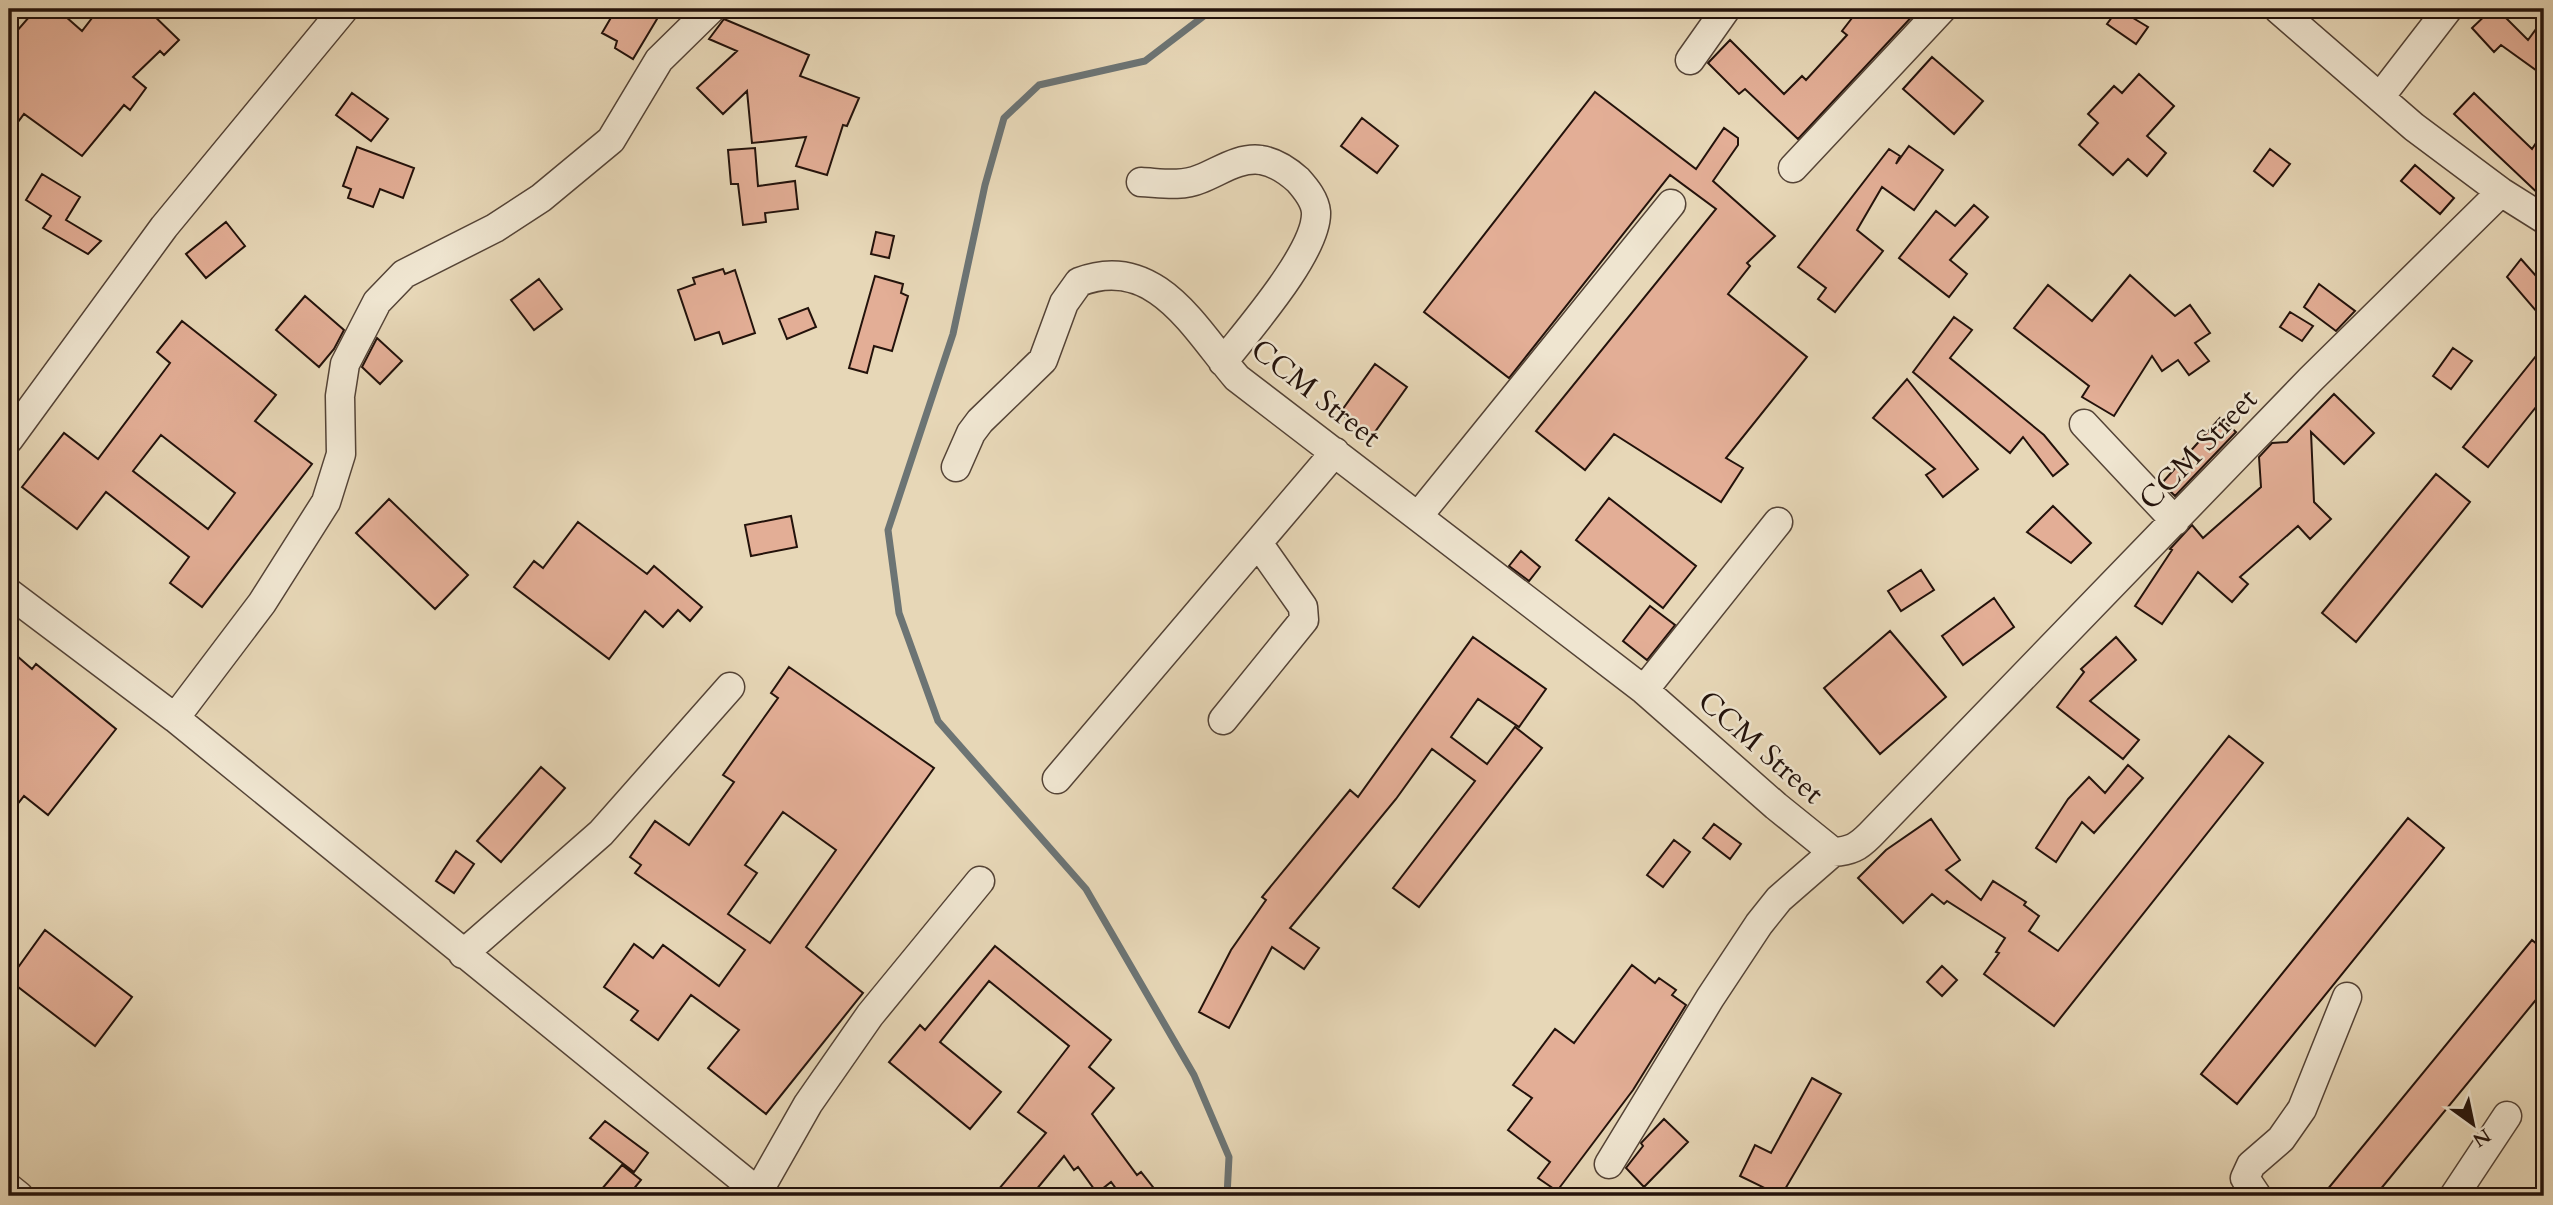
<svg xmlns="http://www.w3.org/2000/svg" width="2553" height="1205" font-family="Cardo,serif">
<style>
.lines{fill:none;stroke-linecap:round;stroke-linejoin:round}
.stream{stroke:#6c7474;stroke-width:7}
.building{fill:#e3ae96;stroke:#23120b;stroke-width:2;fill-rule:evenodd}
.minor-casing{stroke:#544336;stroke-width:31}
.minor{stroke:#efe5d0;stroke-width:28}
.labels{text-anchor:middle;stroke-width:5;stroke-linejoin:round;paint-order:stroke}
.street-label{font-size:30px;fill:#23120b;stroke:#efe5d0}
</style>
<rect width="100%" height="100%" fill="#e7d7b7"/>
<filter id="stains"><feTurbulence type="fractalNoise" baseFrequency=".00286" numOctaves="4"/><feColorMatrix values="0 0 0 0 .2 0 0 0 0 .09 0 0 0 0 .02 0 0 0 .5 -.17"/></filter>
<radialGradient id="worn" r=".72"><stop offset=".6" stop-color="#630" stop-opacity="0"/><stop offset="1" stop-color="#630" stop-opacity=".3"/></radialGradient>
<g class="lines">
<path class="stream" d="M 1213,9 L 1145,61 L 1039,85 L 1004,118 L 985,185 L 953,334 L 888,530 L 899,613 L 938,721 L 1086,889 L 1194,1075 L 1229,1157 L 1227,1196"/>
</g>
<path class="building" d="M 36,9 L 57,9 L 82,31 L 99,9 L 147,9 L 179,40 L 164,55 L 160,51 L 133,77 L 146,88 L 130,110 L 124,105 L 82,156 L 24,114 L 9,134 L 9,40 Z
M 616,9 L 663,9 L 633,59 L 615,48 L 617,41 L 602,33 Z
M 1859,9 L 1919,9 L 1798,139 L 1745,89 L 1739,94 L 1708,63 L 1730,40 L 1784,94 L 1802,76 L 1806,80 L 1847,35 L 1842,31 Z
M 2118,9 L 2148,27 L 2136,44 L 2107,24 Z
M 2492,9 L 2497,9 L 2528,40 L 2544,18 L 2544,76 L 2501,45 L 2494,52 L 2472,28 Z
M 724,19 L 809,55 L 800,76 L 859,98 L 847,126 L 843,125 L 827,175 L 796,166 L 806,137 L 752,143 L 747,91 L 723,114 L 697,88 L 737,51 L 709,39 Z
M 1932,57 L 1983,101 L 1954,134 L 1903,89 Z
M 2139,74 L 2174,106 L 2147,136 L 2166,153 L 2147,176 L 2128,159 L 2113,175 L 2079,145 L 2098,123 L 2088,114 L 2114,86 L 2122,93 Z
M 1595,92 L 1696,169 L 1724,128 L 1738,138 L 1738,145 L 1713,181 L 1775,236 L 1747,263 L 1750,266 L 1728,294 L 1807,357 L 1726,458 L 1743,468 L 1721,502 L 1614,434 L 1585,470 L 1536,431 L 1716,209 L 1670,175 L 1509,378 L 1424,312 Z
M 352,93 L 388,119 L 371,141 L 336,115 Z
M 2474,93 L 2532,149 L 2544,131 L 2544,199 L 2454,114 Z
M 1362,118 L 1398,146 L 1377,173 L 1341,146 Z
M 1909,146 L 1943,170 L 1914,210 L 1882,187 L 1857,230 L 1883,251 L 1835,312 L 1818,299 L 1826,288 L 1798,267 L 1889,149 L 1900,156 L 1896,164 Z
M 357,147 L 414,168 L 403,198 L 380,189 L 373,207 L 348,198 L 351,189 L 343,186 Z
M 755,148 L 758,186 L 795,181 L 798,209 L 765,213 L 766,222 L 743,225 L 738,184 L 731,184 L 728,150 Z
M 2270,149 L 2290,164 L 2273,186 L 2254,171 Z
M 2415,165 L 2454,198 L 2440,214 L 2401,181 Z
M 42,174 L 80,197 L 66,220 L 101,241 L 88,254 L 43,228 L 51,216 L 26,200 Z
M 1974,205 L 1988,217 L 1950,260 L 1967,274 L 1949,297 L 1899,258 L 1936,211 L 1955,226 Z
M 226,222 L 245,246 L 206,278 L 186,254 Z
M 876,232 L 894,236 L 889,258 L 871,254 Z
M 2521,259 L 2544,285 L 2544,320 L 2507,277 Z
M 723,269 L 725,274 L 735,270 L 755,333 L 723,344 L 719,332 L 695,340 L 678,290 L 695,284 L 693,278 Z
M 2130,275 L 2175,316 L 2190,305 L 2210,333 L 2195,343 L 2209,361 L 2189,375 L 2178,360 L 2162,371 L 2152,356 L 2114,416 L 2082,397 L 2089,386 L 2014,328 L 2048,285 L 2092,321 Z
M 875,276 L 903,284 L 901,293 L 908,296 L 892,351 L 874,346 L 867,373 L 849,368 Z
M 539,279 L 562,309 L 534,330 L 511,300 Z
M 2319,284 L 2355,311 L 2336,331 L 2304,307 Z
M 305,296 L 344,330 L 334,349 L 319,367 L 276,330 Z
M 808,308 L 816,327 L 787,339 L 779,319 Z
M 2290,312 L 2313,326 L 2302,341 L 2280,327 Z
M 1954,317 L 1972,330 L 1950,358 L 2044,435 L 2068,464 L 2053,476 L 2023,437 L 2010,453 L 1913,372 Z
M 182,321 L 276,395 L 255,421 L 312,464 L 202,607 L 170,583 L 189,557 L 106,492 L 77,529 L 22,487 L 64,433 L 98,459 L 170,363 L 157,352 ZM 161,435 L 235,493 L 208,529 L 133,471 Z
M 377,338 L 402,361 L 380,384 L 362,367 Z
M 2544,346 L 2544,397 L 2488,467 L 2463,447 Z
M 2453,348 L 2472,361 L 2451,389 L 2433,376 Z
M 1375,364 L 1407,387 L 1372,436 L 1340,413 Z
M 1907,379 L 1978,469 L 1943,497 L 1926,475 L 1935,469 L 1873,418 Z
M 2334,394 L 2374,433 L 2344,464 L 2311,432 L 2314,502 L 2331,519 L 2310,539 L 2298,526 L 2240,577 L 2248,584 L 2232,602 L 2198,572 L 2162,624 L 2135,606 L 2172,550 L 2170,549 L 2192,525 L 2203,538 L 2261,487 L 2259,457 L 2272,443 L 2287,442 Z
M 2220,418 L 2236,432 L 2175,496 L 2162,483 Z
M 2436,474 L 2470,502 L 2356,642 L 2322,613 Z
M 1609,498 L 1696,566 L 1663,608 L 1576,540 Z
M 389,499 L 468,575 L 435,609 L 356,533 Z
M 2053,506 L 2091,543 L 2071,563 L 2027,532 Z
M 791,516 L 797,547 L 751,556 L 745,525 Z
M 578,522 L 647,574 L 654,566 L 702,607 L 690,621 L 678,610 L 663,627 L 645,611 L 609,659 L 514,587 L 534,561 L 543,568 Z
M 1521,551 L 1540,567 L 1529,581 L 1509,566 Z
M 1921,570 L 1934,590 L 1901,611 L 1888,591 Z
M 1994,598 L 2014,627 L 1963,665 L 1942,636 Z
M 1650,606 L 1675,625 L 1647,660 L 1623,641 Z
M 1890,631 L 1946,697 L 1880,754 L 1824,688 Z
M 1473,637 L 1546,689 L 1519,727 L 1478,699 L 1451,737 L 1487,764 L 1515,727 L 1542,748 L 1419,907 L 1393,888 L 1475,781 L 1432,749 L 1396,799 L 1290,928 L 1319,948 L 1304,969 L 1272,947 L 1229,1028 L 1199,1012 L 1231,950 L 1266,900 L 1262,897 L 1350,790 L 1358,797 Z
M 2116,637 L 2136,660 L 2090,701 L 2139,740 L 2123,759 L 2057,707 L 2084,672 L 2081,669 Z
M 9,649 L 32,669 L 36,664 L 116,729 L 48,815 L 24,796 L 9,815 Z
M 789,667 L 934,768 L 806,947 L 863,993 L 766,1114 L 708,1068 L 739,1030 L 691,995 L 658,1040 L 631,1020 L 638,1011 L 604,987 L 634,944 L 653,958 L 663,945 L 719,986 L 745,950 L 635,873 L 641,865 L 630,857 L 655,821 L 689,845 L 734,782 L 723,775 L 778,698 L 771,693 ZM 783,812 L 836,850 L 770,943 L 728,914 L 757,873 L 745,865 Z
M 2229,736 L 2263,763 L 2054,1026 L 1984,974 L 1999,953 L 1996,952 L 2005,938 L 1947,901 L 1944,904 L 1932,894 L 1903,923 L 1858,878 L 1886,850 L 1931,819 L 1960,860 L 1946,870 L 1981,900 L 1993,881 L 2026,902 L 2024,905 L 2039,916 L 2029,931 L 2058,951 Z
M 2128,765 L 2143,778 L 2094,833 L 2082,822 L 2056,862 L 2036,848 L 2068,799 L 2089,777 L 2105,793 Z
M 541,767 L 565,788 L 501,862 L 477,841 Z
M 2408,818 L 2444,848 L 2237,1104 L 2201,1074 Z
M 1714,824 L 1741,844 L 1730,859 L 1703,838 Z
M 1674,840 L 1690,852 L 1663,887 L 1647,875 Z
M 456,851 L 474,864 L 454,893 L 436,881 Z
M 45,930 L 132,997 L 95,1046 L 9,980 Z
M 2532,940 L 2544,950 L 2544,990 L 2375,1196 L 2322,1196 Z
M 995,946 L 1111,1040 L 1089,1067 L 1114,1088 L 1092,1114 L 1137,1175 L 1141,1172 L 1160,1196 L 1109,1196 L 1117,1190 L 1111,1182 L 1097,1193 L 1078,1167 L 1074,1170 L 1064,1156 L 1031,1196 L 993,1196 L 1046,1133 L 1018,1112 L 1069,1046 L 989,981 L 940,1042 L 1001,1092 L 970,1129 L 889,1062 L 920,1025 L 925,1030 Z
M 1632,965 L 1655,983 L 1659,978 L 1676,990 L 1672,995 L 1686,1005 L 1633,1090 L 1557,1191 L 1538,1178 L 1550,1162 L 1508,1130 L 1532,1098 L 1513,1085 L 1555,1029 L 1574,1043 Z
M 1942,966 L 1957,980 L 1942,996 L 1927,982 Z
M 1812,1078 L 1841,1094 L 1781,1196 L 1740,1176 L 1755,1145 L 1771,1153 Z
M 1664,1119 L 1688,1142 L 1644,1187 L 1626,1168 L 1643,1146 L 1641,1143 Z
M 605,1121 L 648,1153 L 634,1172 L 590,1138 Z
M 622,1165 L 641,1180 L 628,1196 L 596,1196 Z"/>
<g class="lines">
<g class="minor-casing">
<path id="minor" d="M 2278,9 L 2414,127 L 2501,192 L 2544,219
M 1690,60 L 1726,9
M 2380,97 L 2448,9
M 1793,168 L 1942,9
M 1141,182 C 1161,183 1181,187 1200,179 C 1219,172 1238,157 1261,160 C 1274,162 1288,171 1298,180 C 1306,189 1315,200 1316,212 C 1318,251 1247,331 1223,362
M 2084,424 L 2175,521
M 9,439 L 164,227 L 344,9
M 956,467 L 971,433 L 980,421 L 1043,360 L 1064,303 L 1079,282 C 1156,252 1196,331 1237,378 L 1644,690 L 1776,806 L 1833,852 C 1851,851 1858,847 1870,835 L 2311,379 L 2501,192
M 1419,515 L 1671,204
M 9,593 L 175,718 L 763,1196
M 1644,690 L 1778,522
M 175,718 L 262,603 L 326,502 L 341,454 L 340,396 L 345,364 L 377,302 L 404,274 L 495,228 L 541,198 L 611,140 L 659,60 L 711,9
M 1223,720 L 1304,620 L 1303,607 L 1258,543
M 1057,779 L 1335,452
M 463,954 L 601,833 L 730,687
M 1609,1164 L 1710,998 L 1759,924 L 1779,899 L 1833,852
M 9,1188 L 19,1196
M 758,1192 L 808,1104 L 870,1015 L 980,881
M 2257,1196 L 2245,1178 L 2251,1165 L 2281,1139 L 2302,1109 L 2347,997
M 2454,1196 L 2507,1116"/>
</g>
<use href="#minor" class="minor"/>
</g>
<g class="labels">
<g class="street-label">
<text transform="translate(1316 393) rotate(38)" y="10">CCM Street</text>
<text transform="translate(2198 449) rotate(-46)" y="10">CCM Street</text>
<text transform="translate(1761 747) rotate(41)" y="10">CCM Street</text>
</g>
</g>
<rect width="2553" height="1205" fill="none" stroke="#e7d7b7" stroke-width="35"/>
<rect x="10" y="10" width="2532" height="1184" fill="none" stroke="#23120b" stroke-width="3.5"/>
<rect x="18" y="18" width="2518" height="1170" fill="none" stroke="#23120b" stroke-width="2"/>
<g transform="translate(2473 1124) rotate(147)" stroke="#efe5d0" stroke-width="5" paint-order="stroke">
<path d="M0-5L12 26L0 18L-12 26Z" fill="#23120b"/>
<text y="-10" font-size="19" font-weight="bold" text-anchor="middle" fill="#23120b">N</text>
</g>
<rect width="100%" height="100%" filter="url(#stains)"/>
<rect width="100%" height="100%" fill="url(#worn)"/>
</svg>
